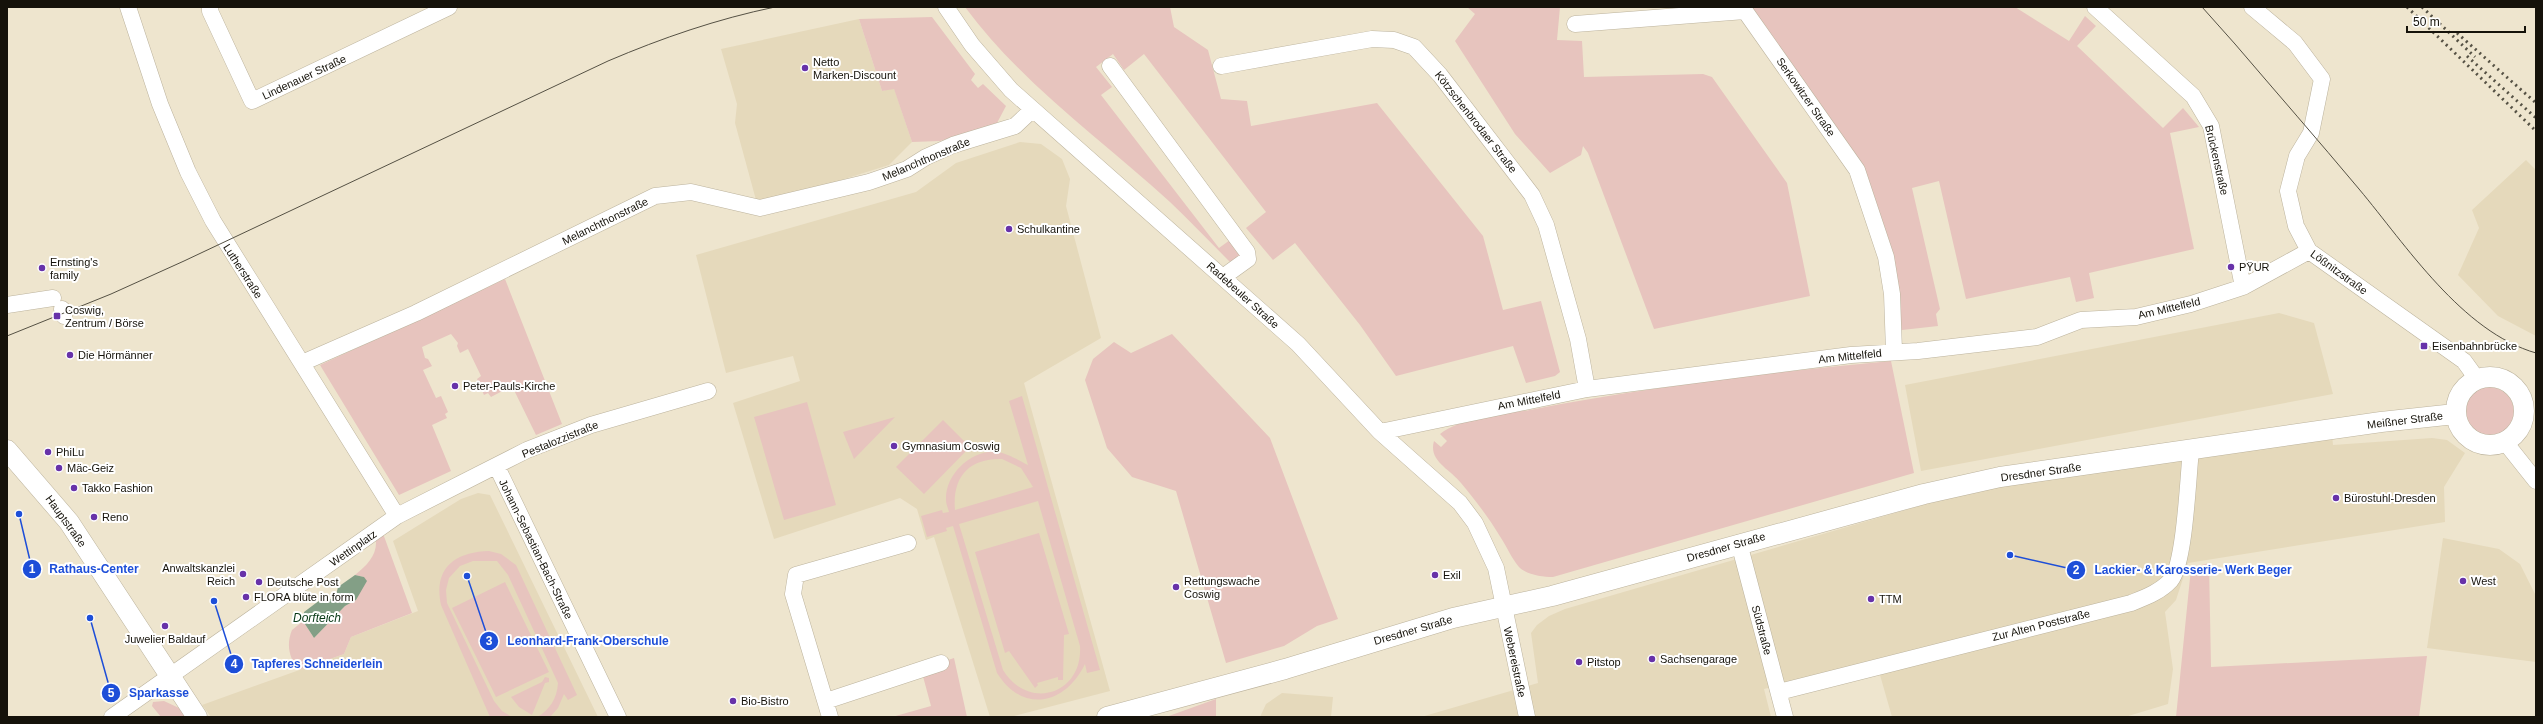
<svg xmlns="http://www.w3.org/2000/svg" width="2543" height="724" font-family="Helvetica,sans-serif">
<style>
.built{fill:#e5d9bb}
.green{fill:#e7c4be;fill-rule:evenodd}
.water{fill:#839f86}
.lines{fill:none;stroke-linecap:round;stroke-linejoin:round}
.minor-casing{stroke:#bcb39d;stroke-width:17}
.major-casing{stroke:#bcb39d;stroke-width:21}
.minor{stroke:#fff;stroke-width:16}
.major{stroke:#fff;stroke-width:20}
.tram{stroke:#555144;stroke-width:1}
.rail{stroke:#555144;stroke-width:3;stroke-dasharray:2 4;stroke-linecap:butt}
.poi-dot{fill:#6732a9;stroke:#fff;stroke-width:1.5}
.labels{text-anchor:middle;stroke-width:4;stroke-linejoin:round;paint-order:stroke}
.poi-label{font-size:11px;fill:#15120a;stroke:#fff;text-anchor:start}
.street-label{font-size:11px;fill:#15120a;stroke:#fff}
.water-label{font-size:12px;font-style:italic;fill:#063714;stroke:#fff}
.leader{fill:none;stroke:#1d4ed8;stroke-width:1.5}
.callout-dot{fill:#1d4ed8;stroke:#fff;stroke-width:1.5}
.mark-label{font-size:12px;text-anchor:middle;font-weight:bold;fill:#fff}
.callout-label{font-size:12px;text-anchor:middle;font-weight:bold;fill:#1d4ed8;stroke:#fff;stroke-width:4;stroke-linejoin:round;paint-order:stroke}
</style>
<rect width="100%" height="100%" fill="#eee5ce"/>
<path class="built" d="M 859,19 L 882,91 L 894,88 L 912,142 L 889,165 L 803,192 L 756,200 L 735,123 L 737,104 L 721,49 Z
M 1020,142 L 1041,144 L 1062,159 L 1070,179 L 1066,206 L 1101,338 L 1024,383 L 1110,691 L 1010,717 L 990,717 L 934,537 L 926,540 L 917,509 L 900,498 L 774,539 L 733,403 L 800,381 L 793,356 L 726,373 L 696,255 L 916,192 L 956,163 Z
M 2526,160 L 2536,170 L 2536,336 L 2498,316 L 2458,275 L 2479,228 L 2472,210 Z
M 2279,313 L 2314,323 L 2333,394 L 1921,471 L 1905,385 Z
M 2332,435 L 2333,445 L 2432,438 L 2447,440 L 2465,453 L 2444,487 L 2445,522 L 2188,563 L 2176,600 L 2165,612 L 2173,669 L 2168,704 L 2125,717 L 1892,717 L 1876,661 L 1764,689 L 1771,717 L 1421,717 L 1538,683 L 1531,633 L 1537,625 L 1549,616 L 1565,609 L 1926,504 L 1995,487 Z
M 478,493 L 490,495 L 598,717 L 211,717 L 202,705 L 344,654 L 351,637 L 418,611 L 393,541 L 461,499 Z
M 2443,538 L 2499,549 L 2520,564 L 2536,596 L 2536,662 L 2427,648 Z
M 1282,693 L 1333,697 L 1331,717 L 1260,717 L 1266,704 Z"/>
<path class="green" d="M 965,7 L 1170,7 L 1174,27 L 1208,50 L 1221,99 L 1247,101 L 1251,126 L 1377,103 L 1483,236 L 1503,310 L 1541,301 L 1560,372 L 1555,376 L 1526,383 L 1513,346 L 1396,376 L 1360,325 L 1295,243 L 1273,260 L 1246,228 L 1266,212 L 1144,54 L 1124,70 L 1113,54 L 1096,67 L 1112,87 L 1101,95 L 1219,248 L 1230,240 L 1242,257 L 1232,264 C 1211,243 1191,222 1170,202 C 1100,138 1022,84 965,7 Z
M 1467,7 L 1560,7 L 1557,40 L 1582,41 L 1584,77 L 1703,74 L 1712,77 L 1787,183 L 1810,296 L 1654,329 L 1588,153 L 1583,146 L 1581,155 L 1550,173 L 1515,134 L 1455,41 L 1475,14 Z
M 1747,7 L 2015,7 L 2069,41 L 2085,16 L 2096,26 L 2077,46 L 2163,128 L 2183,108 L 2199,127 L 2170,133 L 2194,249 L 2089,273 L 2094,298 L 2076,302 L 2070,277 L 1966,299 L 1939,181 L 1912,188 L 1940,309 L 1936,314 L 1938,326 L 1893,331 L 1865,192 Z
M 932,17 L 975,74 L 971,80 L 978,88 L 983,84 L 1006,106 L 997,123 L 940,141 L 912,142 L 894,89 L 882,91 L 859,19 Z
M 505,279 L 562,424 L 536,435 L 512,386 L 491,397 L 488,393 L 484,395 L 477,379 L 481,376 L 468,349 L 460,353 L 457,346 L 458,343 L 451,334 L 422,347 L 425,358 L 428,359 L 432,366 L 423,370 L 436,398 L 441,396 L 448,412 L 445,414 L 447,418 L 432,425 L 451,471 L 399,495 L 320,365 Z
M 1172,334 L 1270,438 L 1338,619 L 1317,626 L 1284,646 L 1226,663 L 1176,491 L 1132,477 L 1107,448 L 1085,380 L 1093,359 L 1114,342 L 1131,353 Z
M 1891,361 L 1914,473 L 1553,577 C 1542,577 1527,575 1519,567 C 1512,559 1507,547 1501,538 C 1489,518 1476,501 1461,483 C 1450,469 1428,461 1434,441 L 1441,447 L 1447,441 L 1440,434 C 1460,418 1504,414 1530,410 C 1649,387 1770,372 1891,361 Z
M2464 412a25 25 0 1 1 50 0a25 25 0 1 1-50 0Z
M 1022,396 L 1100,670 L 1087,673 L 1085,664 C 1065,705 1023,714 997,673 L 953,526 L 946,528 L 947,531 L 927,537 L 921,516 L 942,510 L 943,513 L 949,512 C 948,508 946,504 946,500 C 945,474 972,449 997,452 C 1010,454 1017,460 1028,465 L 1009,401 ZM 1002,459 L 1021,468 L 1033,487 L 955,510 C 952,477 969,458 1002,459 ZM 1038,501 L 1080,646 C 1083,695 1028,711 1003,670 L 959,524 Z
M 807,402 L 836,505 L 784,520 L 754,417 Z
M 895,417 L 854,459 L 843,432 Z
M 943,420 L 970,447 L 924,494 L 896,467 Z
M 381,528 L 412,613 L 351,637 L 344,654 L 299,670 C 289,658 286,645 292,630 L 303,621 L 314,638 L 345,606 L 356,600 L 364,577 L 355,575 C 369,564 381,551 374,532 Z
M 1039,533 L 1069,634 L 1064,635 L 1063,680 L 1058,680 L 1058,677 L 1037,683 L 1038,685 L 1035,688 L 1009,651 L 1005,653 L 975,552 Z
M 489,551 L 501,554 L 516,565 L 577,695 L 568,700 L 564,694 L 558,708 L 550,717 L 537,717 C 550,710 557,698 558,683 L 508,575 L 497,561 L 473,561 L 460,566 L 449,578 L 446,590 L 447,603 L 494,701 L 502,711 L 512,717 L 490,717 L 441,605 C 433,568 455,552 489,551 Z
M 2209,563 L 2211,667 L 2427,656 L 2419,717 L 2176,717 L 2191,568 Z
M 505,582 L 549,672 L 496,697 L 452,608 Z
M 954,658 L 967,717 L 892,717 L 931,706 L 921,669 Z
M 545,677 L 549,678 L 549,682 L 545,683 L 532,715 L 519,707 L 511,697 L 542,682 Z
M 1216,699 L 1216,717 L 1166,717 Z
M 164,701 L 179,708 L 185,717 L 161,717 L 152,706 L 153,702 Z"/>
<path class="water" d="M 355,575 L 364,577 L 367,581 L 356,600 L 345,606 L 314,638 L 303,621 L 304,612 L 320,600 L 329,600 L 336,595 L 338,587 Z"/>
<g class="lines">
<g class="minor-casing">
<path id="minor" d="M 128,7 L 160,104 L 188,172 L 213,221 L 397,516
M 210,7 L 210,11 L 252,101 L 449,7
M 946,7 L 972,45 L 1011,90 L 1298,344 L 1380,432 L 1460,503 L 1475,523 L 1496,568 L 1527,717
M 2095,7 L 2193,96 L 2211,126 L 2243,287
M 2252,7 L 2295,43 L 2322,79 L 2311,133 L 2297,156 L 2288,191 L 2296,226 L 2309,251 L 2464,361 L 2477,379
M 1575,24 L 1745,11 L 1857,170 L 1886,257 L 1892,294 L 1894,351
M 1110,66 L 1247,252 L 1248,259 L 1223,277
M 1221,66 L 1372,39 L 1394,40 L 1414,47 L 1440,75 L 1532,195 L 1546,225 L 1578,339 L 1587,389
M 7,305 L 53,298
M 62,309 L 64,316
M 302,363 L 416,313 L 655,196 L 691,192 L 760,208 L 869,182 L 907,169 L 926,157 L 953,145 L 1015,126 L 1032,110
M 1380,432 L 1587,389 L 1851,355 L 1918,351 L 2037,337 L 2081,320 L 2136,317 L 2191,304 L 2243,287 L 2309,251
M 2505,442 L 2536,481
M 497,467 L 618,717
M 1739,543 L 1785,717
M 1779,692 L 2131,603 C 2146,597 2160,592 2171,580 C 2185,563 2188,476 2191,450
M 826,701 L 941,663
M 112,717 L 397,516 L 527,450 L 591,425 L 708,391
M 830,717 L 793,594 L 796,575 L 908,543"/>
</g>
<g class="major-casing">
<path id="major" d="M2456 411a34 34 0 1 1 68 0a34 34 0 1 1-68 0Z
M 7,450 L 69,522 L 197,717
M 1107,717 L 1285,669 L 1453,618 L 1552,596 L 1924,494 L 2000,477 L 2381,422 L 2455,414"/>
</g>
<use href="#minor" class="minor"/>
<use href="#major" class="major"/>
<path class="tram" d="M 2202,7 L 2235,44 C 2276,92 2318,140 2359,189 C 2406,245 2462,332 2536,353
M 7,336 L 111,294 L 184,261 L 608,61 C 662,38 717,19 775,7"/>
<path class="rail" d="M 2407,7 L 2536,131
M 2422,7 L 2475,57
M 2457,33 L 2536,103
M 2467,56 L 2536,118"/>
</g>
<g class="poi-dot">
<circle cx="805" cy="68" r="4"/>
<circle cx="1009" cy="229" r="4"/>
<circle cx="2231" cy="267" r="4"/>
<circle cx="42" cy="268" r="4"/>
<rect x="53" y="312" width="8" height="8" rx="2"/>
<rect x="2420" y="342" width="8" height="8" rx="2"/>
<circle cx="70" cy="355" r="4"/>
<circle cx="455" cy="386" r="4"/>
<circle cx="894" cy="446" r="4"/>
<circle cx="48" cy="452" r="4"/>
<circle cx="59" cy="468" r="4"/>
<circle cx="74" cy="488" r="4"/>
<circle cx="2336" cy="498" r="4"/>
<circle cx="94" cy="517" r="4"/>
<circle cx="243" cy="574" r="4"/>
<circle cx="1435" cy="575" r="4"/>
<circle cx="2463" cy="581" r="4"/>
<circle cx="259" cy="582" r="4"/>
<circle cx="1176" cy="587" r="4"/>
<circle cx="246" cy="597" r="4"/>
<circle cx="1871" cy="599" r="4"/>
<circle cx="165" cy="626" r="4"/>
<circle cx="1652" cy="659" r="4"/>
<circle cx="1579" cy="662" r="4"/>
<circle cx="733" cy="701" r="4"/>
</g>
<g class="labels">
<g class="poi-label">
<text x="813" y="66">Netto<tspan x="813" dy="13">Marken-Discount</tspan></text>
<text x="1017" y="233">Schulkantine</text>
<text x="50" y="266">Ernsting's<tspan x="50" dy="13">family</tspan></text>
<text x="2239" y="271">PŸUR</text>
<text x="65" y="314">Coswig,<tspan x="65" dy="13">Zentrum / Börse</tspan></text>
<text x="2432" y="350">Eisenbahnbrücke</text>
<text x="78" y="359">Die Hörmänner</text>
<text x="463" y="390">Peter-Pauls-Kirche</text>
<text x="902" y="450">Gymnasium Coswig</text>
<text x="56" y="456">PhiLu</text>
<text x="67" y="472">Mäc-Geiz</text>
<text x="82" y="492">Takko Fashion</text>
<text x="2344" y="502">Bürostuhl-Dresden</text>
<text x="102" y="521">Reno</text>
<text x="235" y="572" text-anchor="end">Anwaltskanzlei<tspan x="235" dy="13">Reich</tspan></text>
<text x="1443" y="579">Exil</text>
<text x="1184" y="585">Rettungswache<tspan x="1184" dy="13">Coswig</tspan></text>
<text x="2471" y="585">West</text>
<text x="267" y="586">Deutsche Post</text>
<text x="254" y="601">FLORA blüte in form</text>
<text x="1879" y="603">TTM</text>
<text x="165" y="643" text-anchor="middle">Juwelier Baldauf</text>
<text x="1660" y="663">Sachsengarage</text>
<text x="1587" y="666">Pitstop</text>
<text x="741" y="705">Bio-Bistro</text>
</g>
<g class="street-label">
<text transform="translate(304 77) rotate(-25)" y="4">Lindenauer Straße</text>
<text transform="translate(1806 97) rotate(55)" y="4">Serkowitzer Straße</text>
<text transform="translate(1476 122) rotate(52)" y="4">Kötzschenbrodaer Straße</text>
<text transform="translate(926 159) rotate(-23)" y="4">Melanchthonstraße</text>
<text transform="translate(2217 160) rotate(77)" y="4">Brückenstraße</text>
<text transform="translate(605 221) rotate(-26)" y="4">Melanchthonstraße</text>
<text transform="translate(243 271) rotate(57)" y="4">Lutherstraße</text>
<text transform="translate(2339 272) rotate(36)" y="4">Lößnitzstraße</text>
<text transform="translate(1243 295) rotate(42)" y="4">Radebeuler Straße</text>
<text transform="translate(2169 308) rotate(-13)" y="4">Am Mittelfeld</text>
<text transform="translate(1850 356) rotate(-6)" y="4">Am Mittelfeld</text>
<text transform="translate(1529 400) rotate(-11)" y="4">Am Mittelfeld</text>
<text transform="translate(2405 420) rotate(-7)" y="4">Meißner Straße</text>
<text transform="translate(560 439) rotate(-22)" y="4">Pestalozzistraße</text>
<text transform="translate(2041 472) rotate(-8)" y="4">Dresdner Straße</text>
<text transform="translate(66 521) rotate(54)" y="4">Hauptstraße</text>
<text transform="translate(1726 547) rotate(-16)" y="4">Dresdner Straße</text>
<text transform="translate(353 548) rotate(-35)" y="4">Wettinplatz</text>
<text transform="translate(536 549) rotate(64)" y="4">Johann-Sebastian-Bach-Straße</text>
<text transform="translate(2041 625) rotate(-14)" y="4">Zur Alten Poststraße</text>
<text transform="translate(1413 630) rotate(-16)" y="4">Dresdner Straße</text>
<text transform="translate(1762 630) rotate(75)" y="4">Südstraße</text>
<text transform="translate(1515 662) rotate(78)" y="4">Webereistraße</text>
</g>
<g class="water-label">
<text x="317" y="622">Dorfteich</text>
</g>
</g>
<path class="leader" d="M19 514L32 569M2010 555L2076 570M467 576L489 641M214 601L234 664M90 618L111 693"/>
<g class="callout-dot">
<circle cx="19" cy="514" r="4"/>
<circle cx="2010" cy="555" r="4"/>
<circle cx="467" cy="576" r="4"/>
<circle cx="214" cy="601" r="4"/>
<circle cx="90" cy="618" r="4"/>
<circle cx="32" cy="569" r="10"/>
<circle cx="2076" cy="570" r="10"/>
<circle cx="489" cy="641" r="10"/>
<circle cx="234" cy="664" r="10"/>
<circle cx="111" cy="693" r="10"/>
</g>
<g class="mark-label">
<text x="32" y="573">1</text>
<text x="2076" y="574">2</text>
<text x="489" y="645">3</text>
<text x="234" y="668">4</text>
<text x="111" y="697">5</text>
</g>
<g class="callout-label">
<text x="94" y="573">Rathaus-Center</text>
<text x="2193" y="574">Lackier- &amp; Karosserie- Werk Beger</text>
<text x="588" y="645">Leonhard-Frank-Oberschule</text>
<text x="317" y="668">Tapferes Schneiderlein</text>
<text x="159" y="697">Sparkasse</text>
</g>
<rect width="2543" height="724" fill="none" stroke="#15120a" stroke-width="16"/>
<path d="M2407 26v6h118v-6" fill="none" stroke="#15120a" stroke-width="2"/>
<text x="2413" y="26" font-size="12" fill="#15120a" stroke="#ffffff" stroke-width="3" paint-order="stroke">50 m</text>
</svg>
